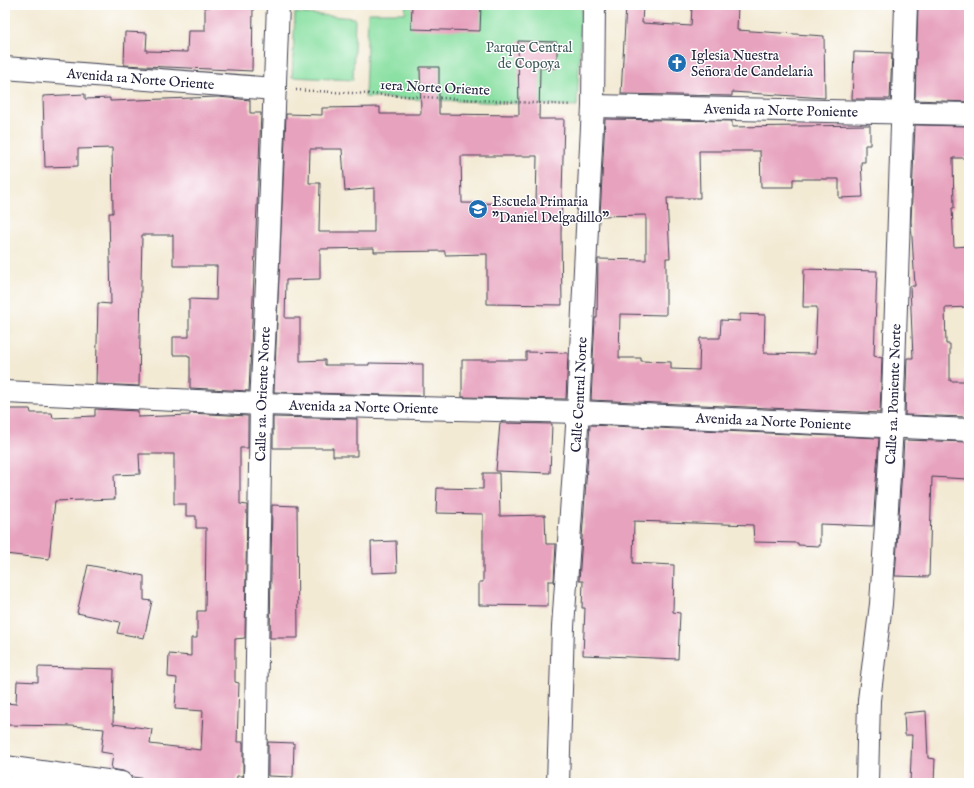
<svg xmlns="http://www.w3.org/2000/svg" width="974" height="788" font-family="'IM FELL English',serif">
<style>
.green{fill:#8ae0a3;stroke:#56816f}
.building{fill:#e7a2bd;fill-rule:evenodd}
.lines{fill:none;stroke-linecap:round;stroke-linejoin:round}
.minor-casing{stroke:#414052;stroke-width:24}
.path{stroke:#414052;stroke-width:2.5;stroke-dasharray:1 3;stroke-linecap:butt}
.minor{stroke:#fff;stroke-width:22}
.labels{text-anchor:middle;stroke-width:3;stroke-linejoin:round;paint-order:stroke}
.park-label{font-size:14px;fill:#415b5a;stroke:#fff}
.poi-label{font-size:14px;fill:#22223b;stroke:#fff;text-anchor:start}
.street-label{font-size:14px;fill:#22223b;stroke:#fff}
</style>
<rect width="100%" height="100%" fill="#fff"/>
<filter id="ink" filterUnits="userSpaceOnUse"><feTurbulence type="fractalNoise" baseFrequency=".025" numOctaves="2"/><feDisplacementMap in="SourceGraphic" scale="8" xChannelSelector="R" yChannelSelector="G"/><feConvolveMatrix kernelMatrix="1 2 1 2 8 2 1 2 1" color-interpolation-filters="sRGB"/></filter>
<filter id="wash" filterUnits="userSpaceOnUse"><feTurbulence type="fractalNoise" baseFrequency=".012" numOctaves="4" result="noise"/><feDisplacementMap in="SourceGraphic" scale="16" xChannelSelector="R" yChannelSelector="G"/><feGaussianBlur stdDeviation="0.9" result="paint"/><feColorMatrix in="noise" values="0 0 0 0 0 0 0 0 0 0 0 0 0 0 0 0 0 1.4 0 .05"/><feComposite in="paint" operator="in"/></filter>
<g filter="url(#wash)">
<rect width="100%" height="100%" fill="#f3ead4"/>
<path class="green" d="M 406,5 L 582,5 L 577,106 L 365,97 L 368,13 L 405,13 Z
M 295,13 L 355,18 L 353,80 L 292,77 Z"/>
<g id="blocks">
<path class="building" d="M 412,5 L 481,5 L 480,31 L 411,29 Z
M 626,5 L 643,5 L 642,23 L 691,26 L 692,5 L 738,5 L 737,30 L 824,36 L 825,98 L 732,92 L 732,96 L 621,94 Z
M 918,5 L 969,5 L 969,102 L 915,100 Z
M 205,7 L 253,7 L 252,71 L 124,65 L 125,32 L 147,33 L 146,51 L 187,52 L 188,31 L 205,31 Z
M 518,41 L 557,42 L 557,68 L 540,68 L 539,119 L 564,119 L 561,233 L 562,305 L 487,304 L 487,254 L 445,255 L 445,251 L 374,252 L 374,248 L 320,249 L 320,279 L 286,280 L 285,318 L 300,318 L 300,361 L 325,360 L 325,365 L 369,365 L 369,363 L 423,364 L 423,396 L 274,392 L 286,114 L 322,115 L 322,108 L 380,107 L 380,114 L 421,114 L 420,67 L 439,67 L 439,114 L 519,115 ZM 310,149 L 342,149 L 345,191 L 374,188 L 374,232 L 319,232 L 320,183 L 309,183 ZM 461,156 L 537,156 L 536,204 L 462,203 Z
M 854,52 L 892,53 L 890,99 L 852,99 Z
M 85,94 L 85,99 L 110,98 L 110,101 L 218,97 L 250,100 L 250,113 L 261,113 L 249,391 L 190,388 L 190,357 L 188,357 L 188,355 L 173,355 L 173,337 L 189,337 L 189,299 L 216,300 L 217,266 L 173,266 L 173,235 L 142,235 L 139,386 L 96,384 L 98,303 L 111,304 L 109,213 L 113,213 L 112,148 L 78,149 L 78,166 L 45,167 L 43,96 Z
M 605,119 L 732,121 L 732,127 L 870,125 L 870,145 L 865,145 L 865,162 L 861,162 L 863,197 L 839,198 L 839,179 L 793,179 L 793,187 L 761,187 L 760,151 L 699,151 L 700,198 L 667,198 L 670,258 L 666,258 L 666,315 L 620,314 L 619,358 L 641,358 L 641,361 L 671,362 L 671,369 L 699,370 L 700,338 L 720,338 L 721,320 L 740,321 L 740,314 L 765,315 L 764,353 L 815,354 L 817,307 L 803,307 L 804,269 L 877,271 L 874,356 L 882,358 L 880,413 L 591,400 L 595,318 L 597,318 L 598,259 L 646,260 L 646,215 L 600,216 Z
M 915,125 L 969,126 L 969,158 L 953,158 L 954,208 L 952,208 L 954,247 L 969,246 L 969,307 L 945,308 L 946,344 L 950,344 L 950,381 L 968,381 L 969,417 L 905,415 L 907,358 L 913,358 L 910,286 L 915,286 L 911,221 Z
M 526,352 L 568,353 L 566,399 L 462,397 L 462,360 L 526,360 Z
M 5,409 L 30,409 L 31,413 L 52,413 L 53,418 L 95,416 L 95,409 L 138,411 L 138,417 L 190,415 L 190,413 L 248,416 L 248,448 L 240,448 L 240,504 L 247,505 L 245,638 L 235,639 L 235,682 L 239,683 L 237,742 L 243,742 L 243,776 L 237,776 L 236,783 L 170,783 L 170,782 L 132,777 L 123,771 L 111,769 L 113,754 L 101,752 L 104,729 L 72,726 L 5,725 L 5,703 L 16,704 L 17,681 L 38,682 L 38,667 L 114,669 L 113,724 L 152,729 L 150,744 L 201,750 L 203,711 L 175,709 L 177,678 L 168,677 L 169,654 L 191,656 L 191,638 L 197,638 L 197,611 L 205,611 L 206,528 L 196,528 L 196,516 L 186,516 L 186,504 L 174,504 L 174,454 L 139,454 L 140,474 L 114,475 L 115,499 L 55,501 L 49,559 L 5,554 Z
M 273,417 L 357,419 L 357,456 L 333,456 L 333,448 L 273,448 Z
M 500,423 L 552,424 L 550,473 L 496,471 Z
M 590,425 L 879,438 L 873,526 L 820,524 L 820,546 L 798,545 L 798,543 L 754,542 L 753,525 L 634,521 L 633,563 L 674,565 L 673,612 L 680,613 L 678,659 L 583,655 L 585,608 L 582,608 L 583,581 L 579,581 Z
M 904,440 L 969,442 L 967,479 L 932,477 L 929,577 L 895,576 Z
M 483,473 L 499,473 L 500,516 L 545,515 L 546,544 L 556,544 L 554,581 L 548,581 L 548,606 L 479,605 L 479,582 L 483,582 L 483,514 L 436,513 L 437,488 L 483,489 Z
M 272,505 L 297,506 L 298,638 L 270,638 Z
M 396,541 L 397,572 L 372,573 L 371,542 Z
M 88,565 L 144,576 L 144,600 L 152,601 L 144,638 L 117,633 L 120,622 L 77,613 Z
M 926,711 L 928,758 L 935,759 L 934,783 L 910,783 L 912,735 L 905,735 L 904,713 Z
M 268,742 L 294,743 L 293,777 L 268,776 Z"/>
</g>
</g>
<g filter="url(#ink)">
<use href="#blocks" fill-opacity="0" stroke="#414052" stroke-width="1"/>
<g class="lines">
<g class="minor-casing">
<g id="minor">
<path id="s1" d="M 5,68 L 275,89"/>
<path id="s2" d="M 593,106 L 969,114"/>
<path id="s3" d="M 5,392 L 261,404 L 578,412 L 969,430"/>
<path d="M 5,767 L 121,783"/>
<path id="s4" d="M 255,783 L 261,404 L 268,262 L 278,5"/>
<path id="s5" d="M 558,783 L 563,627 L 578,412 L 593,106 L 594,5"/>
<path id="s6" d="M 867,783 L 869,700 L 881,604 L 892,427 L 906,5"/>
</g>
</g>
<path class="path" d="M 296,90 L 571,105"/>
<use href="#minor" class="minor"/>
</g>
</g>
<defs>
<g id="church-disc" transform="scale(1)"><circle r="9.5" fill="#1f6fb2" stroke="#fff"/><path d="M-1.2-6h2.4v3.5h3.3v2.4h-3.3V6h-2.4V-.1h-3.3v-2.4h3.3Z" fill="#fff"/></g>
<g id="school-disc" transform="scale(1)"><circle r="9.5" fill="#1f6fb2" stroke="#fff"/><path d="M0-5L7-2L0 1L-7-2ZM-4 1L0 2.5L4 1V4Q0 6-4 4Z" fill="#fff"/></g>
</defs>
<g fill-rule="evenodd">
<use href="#church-disc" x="677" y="63"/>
<use href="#school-disc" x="478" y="209"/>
</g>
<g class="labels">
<g class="park-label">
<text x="529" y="52">Parque Central<tspan x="529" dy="16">de Copoya</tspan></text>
</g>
<g class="poi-label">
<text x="691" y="60">Iglesia Nuestra<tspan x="691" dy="16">Señora de Candelaria</tspan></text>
<text x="492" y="206">Escuela Primaria<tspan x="492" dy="16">"Daniel Delgadillo"</tspan></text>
</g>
<g class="street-label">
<text dy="5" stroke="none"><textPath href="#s1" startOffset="136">Avenida 1a Norte Oriente</textPath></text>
<text transform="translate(435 87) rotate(3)" y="5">1era Norte Oriente</text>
<text dy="5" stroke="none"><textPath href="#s2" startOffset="188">Avenida 1a Norte Poniente</textPath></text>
<text dy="5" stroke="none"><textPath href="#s4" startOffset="389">Calle 1a. Oriente Norte</textPath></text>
<text dy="5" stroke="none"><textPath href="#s5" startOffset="389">Calle Central Norte</textPath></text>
<text dy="5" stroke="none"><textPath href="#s6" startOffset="390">Calle 1a. Poniente Norte</textPath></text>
<text dy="5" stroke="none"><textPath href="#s3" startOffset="359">Avenida 2a Norte Oriente</textPath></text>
<text dy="5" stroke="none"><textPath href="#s3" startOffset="769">Avenida 2a Norte Poniente</textPath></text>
</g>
</g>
<rect width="974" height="788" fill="none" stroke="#fff" stroke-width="20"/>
</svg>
